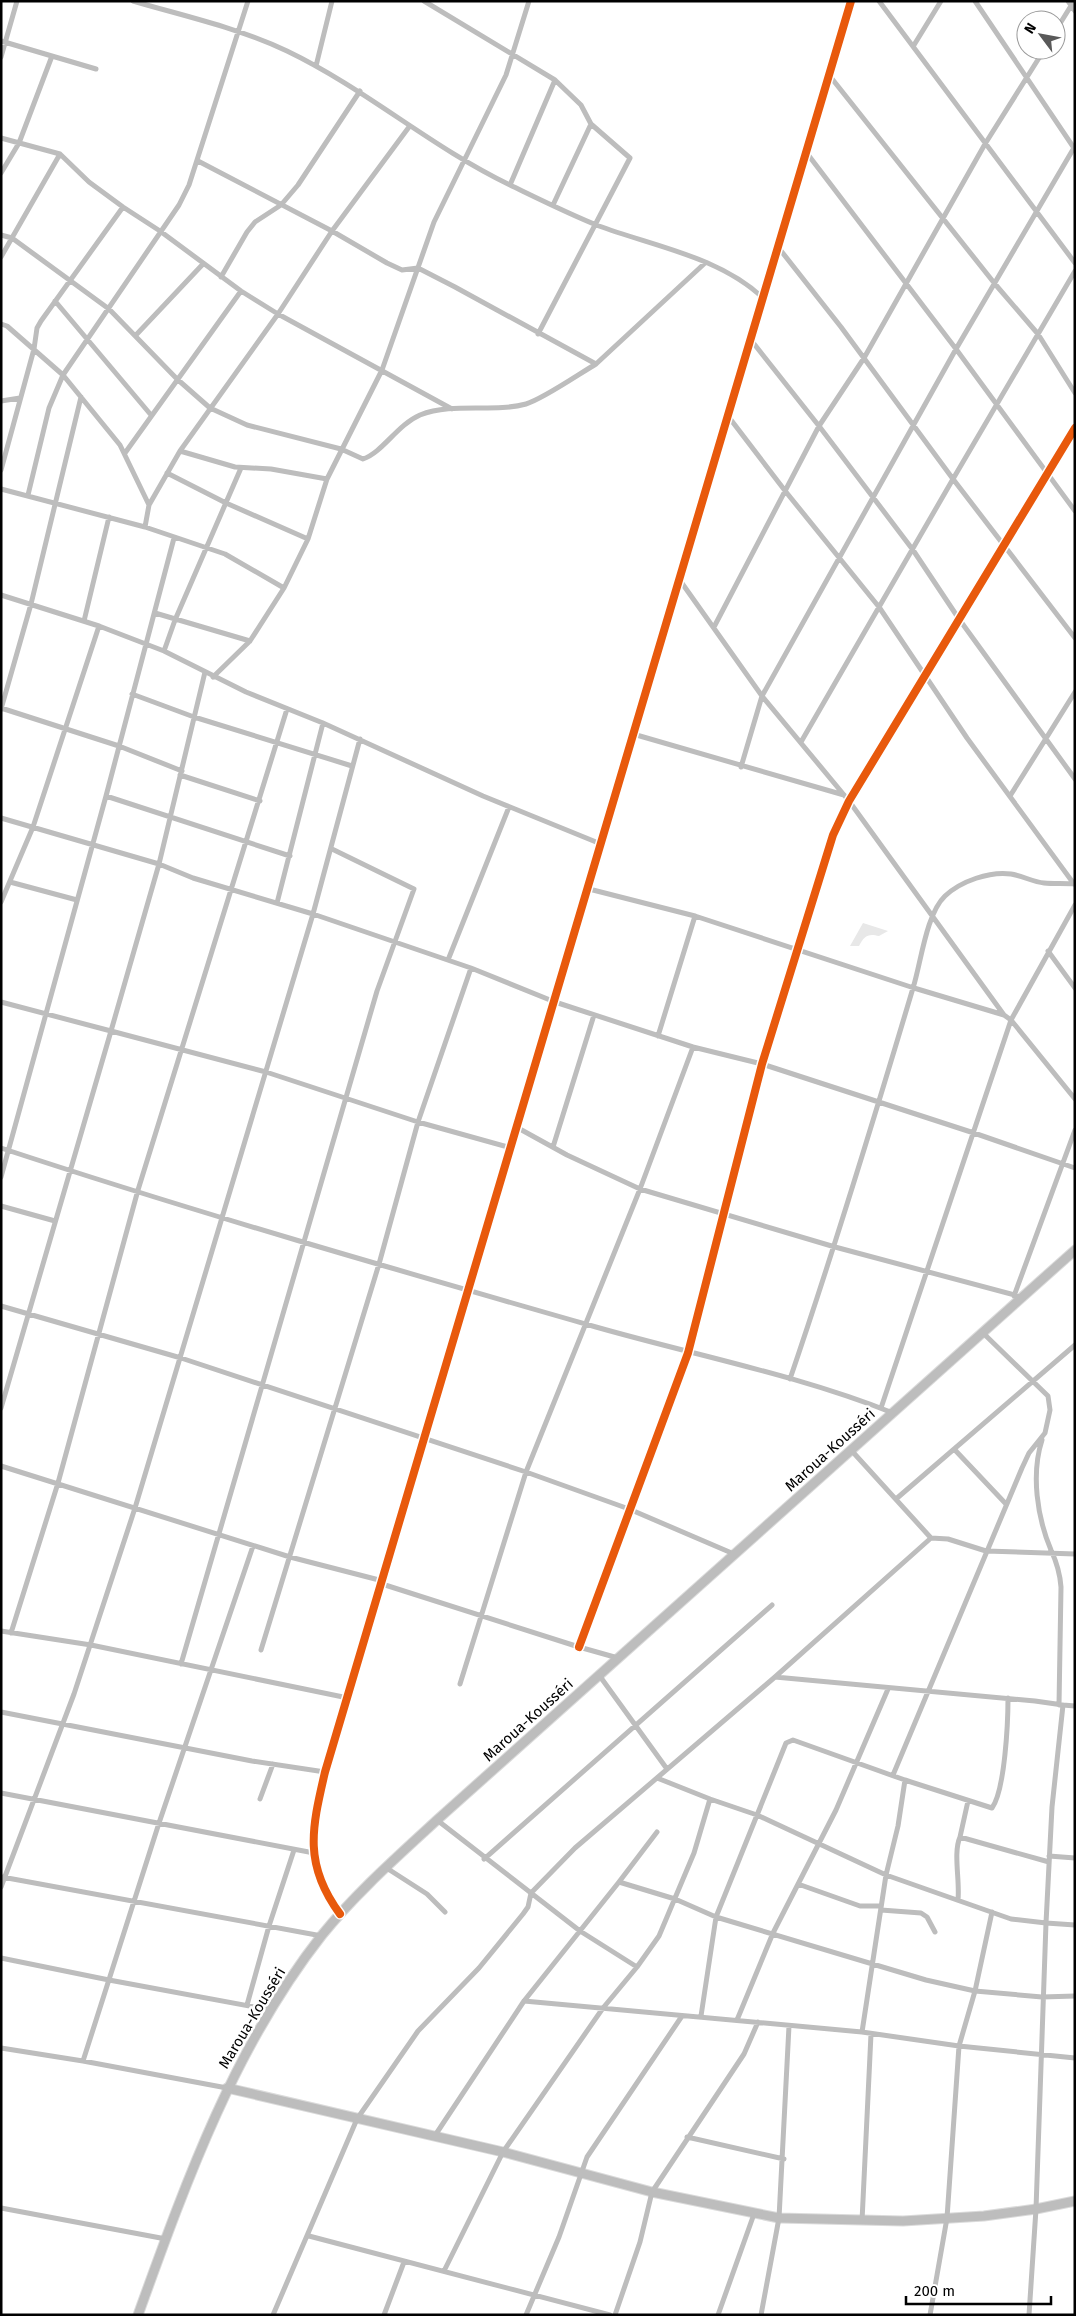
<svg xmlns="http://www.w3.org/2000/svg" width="1076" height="2316" font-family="'Fira Sans',sans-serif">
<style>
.green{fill:#e8e8e8}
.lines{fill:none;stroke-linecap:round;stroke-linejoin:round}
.primary-casing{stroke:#dbdbdb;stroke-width:11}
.trunk-casing{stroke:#dbdbdb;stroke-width:11}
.minor{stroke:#bdbdbd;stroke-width:5}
.primary{stroke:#bdbdbd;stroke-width:9}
.trunk{stroke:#bdbdbd;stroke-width:9}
.cycleway-casing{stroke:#fff;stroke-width:11}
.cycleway{stroke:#e8590c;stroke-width:8}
.labels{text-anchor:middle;stroke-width:5;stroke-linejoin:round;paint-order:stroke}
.street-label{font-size:15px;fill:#000;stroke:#fff}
</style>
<rect width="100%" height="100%" fill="#fff"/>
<path class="green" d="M 863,923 L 888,931 L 879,936 C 868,933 864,936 859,946 L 850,946 Z"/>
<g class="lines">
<g class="primary-casing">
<path id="primary" d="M 227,2088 L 503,2152 L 652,2192 L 779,2218 L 903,2221 L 984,2216 L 1036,2209 L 1075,2201"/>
</g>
<g class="trunk-casing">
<path id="trunk" d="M 138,2315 C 186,2182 234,2047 322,1935 C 356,1893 397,1857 437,1820 L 1075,1250"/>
</g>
<path class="minor" d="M 133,1 C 184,16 239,28 287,51 C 366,89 431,147 510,185 C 539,199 569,214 599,226 C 653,246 720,257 763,298
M 424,1 L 555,80 L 581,105 L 591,124 L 630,158 L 538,334
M 879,1 L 1075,263
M 975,1 L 1074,148
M 1068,1 L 1075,11
M 1056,30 L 1074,1
M 1,41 L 96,69
M 914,45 L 941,1
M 1,57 L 17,1
M 316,66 L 332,1
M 829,75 L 995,284 L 1038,334 L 1075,393
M 1,138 L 60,154 L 89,182 L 123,207 L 160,231 L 241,291 L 278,314 L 452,409
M 806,152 L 956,349 L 1075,511
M 1,173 L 19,143 L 52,56
M 510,185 L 555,80
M 553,205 L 591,124
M 1,235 L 12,238 L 109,309 L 177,379 L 210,408 L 247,425 L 341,449 L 363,459 C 383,452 397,425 420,415 C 453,402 493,413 526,404 C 543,399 579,374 596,364 L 455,287 L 418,268 L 402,270 L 387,263 L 332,231 L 198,161
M 778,247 L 841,327 L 953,479 L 801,742
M 1,257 L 60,154
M 1075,271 L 953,479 L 1075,638
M 221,277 L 247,232 L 255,222 L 281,205 L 298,185 L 360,91
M 55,301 L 151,415
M 1,324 L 7,326 L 63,375 L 120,445 L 149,505
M 136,335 L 203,264
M 751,340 L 819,426 L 913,550 L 959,619 L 1075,779
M 596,364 L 705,263
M 1,401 L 20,398
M 728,416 L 786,492 L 879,607 L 967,738 L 1074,884
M 180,451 L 235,467 L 271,469 L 327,479
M 125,453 L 241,291
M 1,470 L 34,349 L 37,328 L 41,321 L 123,207
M 167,473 L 226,503 L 308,539 L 284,588
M 1,489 L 145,527 L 225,554 L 284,588 L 250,641 L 213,677
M 28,495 L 49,408 L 63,375 L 179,205 L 189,185 L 248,1
M 145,527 L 149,505 L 180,451 L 278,314 L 332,231 L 409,127
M 308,539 L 327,479 L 382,370 L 434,222 L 506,75 L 529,1
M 679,579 L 762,696 L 849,801 L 1004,1015
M 1,595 L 99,626 L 164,651 L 246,692 L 323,723 L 483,796 L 601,844
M 155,613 L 250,641
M 84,621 L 109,517
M 714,627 L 819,426 L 864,358 L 985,144 L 1044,50
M 164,651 L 175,620 L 241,468
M 205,672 L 159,864 L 111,1031 L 266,1072 L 418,1122 L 511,1148
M 132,694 L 194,717 L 352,766
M 1,708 L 119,746 L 182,771
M 1,709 L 31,604 L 81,397
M 633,734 L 844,795
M 741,767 L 762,696 L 956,349 L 1075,146
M 180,775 L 260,801
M 106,796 L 290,856
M 1010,796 L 1075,692
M 1,818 L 159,864 L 193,878 L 313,914 L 471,968 L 555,1002 L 693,1047 L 762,1064 L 974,1133 L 1075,1168
M 10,882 L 77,900
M 589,889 L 695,916 L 914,988 L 1004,1015 L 1011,1020 L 1075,1099
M 1,902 L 33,827 L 99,626
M 277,903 L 323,723
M 1048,951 L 1075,988
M 448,960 L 509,807
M 1,1002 L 111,1031 L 1,1408
M 658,1036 L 695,916
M 518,1128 L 567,1155 L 640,1189 L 835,1247 L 1022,1297
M 553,1147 L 594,1015
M 1,1148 C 198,1213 397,1270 596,1327 C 694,1355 798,1375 893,1413
M 1,1177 L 106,796 L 174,538
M 1,1206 L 55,1221
M 1014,1296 L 1075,1130
M 1,1306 L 181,1358 L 526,1472 L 629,1509 L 734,1554
M 790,1379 C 834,1250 874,1119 913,988 C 921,963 926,914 945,896 C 961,881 990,871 1011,874 C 1023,876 1033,882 1044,883 C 1054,884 1065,883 1075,884
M 881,1408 L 1011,1020 L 1075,905
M 1042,1440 C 1031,1474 1037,1517 1051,1550 C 1057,1563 1060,1573 1061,1587 L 1059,1705
M 954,1449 L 1006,1504
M 851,1450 L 931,1538
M 1,1466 L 290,1557 L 383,1581
M 896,1499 L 1075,1345
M 382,1584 L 579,1647 L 618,1658
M 1,1631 L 91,1645 L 348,1698
M 11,1633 L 58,1483 L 138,1190 L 287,709
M 579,1647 L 688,1353 L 762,1064 L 833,835 L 849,801 L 1075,428
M 261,1650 L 379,1264 L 418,1122 L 471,968
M 181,1664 L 377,991 L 414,889 L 332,849
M 599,1675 L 667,1769
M 775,1677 L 1035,1701 L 1063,1705 L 1052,1807 L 1046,1923 L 1075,1925
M 460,1684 L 526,1472 L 640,1189 L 693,1047
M 1063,1705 L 1075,1706
M 1,1712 L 252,1761 L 325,1772
M 893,1775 L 1022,1468 L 1029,1453 L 1045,1433 L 1050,1410 L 1048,1396 L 982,1332
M 657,1778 L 710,1799
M 905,1780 L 992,1808 C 1005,1790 1008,1722 1008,1698
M 1,1793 L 314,1853
M 260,1799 L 273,1764
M 437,1820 L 580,1931 L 637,1967
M 960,1837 L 968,1801
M 1049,1856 L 1075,1858
M 484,1859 L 772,1605
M 385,1867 L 427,1894 L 445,1912
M 2,1877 L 322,1936
M 619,1882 L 657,1832
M 798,1884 L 860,1906 L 881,1906
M 1,1887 L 74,1694 L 135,1508 L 313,914 L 360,739
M 958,1900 C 960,1880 953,1853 960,1837 L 1049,1862
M 881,1910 L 921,1913 L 927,1917 L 935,1932
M 340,1914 C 303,1864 312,1828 325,1772 L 851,1
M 1,1958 L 109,1980 L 271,2010
M 524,2001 L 862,2032 L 959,2046 L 1075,2058
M 247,2005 L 269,1926 L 294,1850
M 701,2016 L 716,1917 L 786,1743 L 793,1740 L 905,1780 L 898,1826 L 886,1875 L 862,2032
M 737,2020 L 773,1933 L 836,1810 L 888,1689
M 1,2048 L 83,2061 L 227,2088
M 83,2061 L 159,1823 L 253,1546
M 434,2137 L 524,2001 L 619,1882 L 675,1899 L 716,1917 L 926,1980 L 975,1991 L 1042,1997 L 1075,1996
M 687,2137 L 784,2159
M 1,2208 L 166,2239
M 862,2221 L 871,2034
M 309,2236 L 610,2315
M 444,2271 L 503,2152 L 603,2008 L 637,1967 L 659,1936 L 694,1853 L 710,1799 L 757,1815 L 886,1875 L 1011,1919 L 1046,1923 L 1036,2209 L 1029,2315
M 273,2315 L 357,2119 L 418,2031 L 479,1968 L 523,1914 L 528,1907 L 531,1893 L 575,1848 L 775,1677 L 931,1538 L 948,1539 L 986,1551 L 1075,1554
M 384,2315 L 404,2262
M 526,2315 L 559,2237 L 587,2157 L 682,2016
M 615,2315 L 640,2242 L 652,2192 L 744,2054 L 758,2022
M 718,2315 L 754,2214
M 761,2315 L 779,2218 L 789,2026
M 930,2315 L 947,2218 L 959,2046 L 975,1991 L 992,1912"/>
<use href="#primary" class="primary"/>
<use href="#trunk" class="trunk"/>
<g class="cycleway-casing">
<path id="cycleway" d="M 579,1647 L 688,1353 L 762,1064 L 833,835 L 849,801 L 1075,428
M 340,1914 C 303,1864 312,1828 325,1772 L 851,1"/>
</g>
<use href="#cycleway" class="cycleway"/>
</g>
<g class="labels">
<g class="street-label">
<text transform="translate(830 1450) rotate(-42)" y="5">Maroua-Kousséri</text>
<text transform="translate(528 1720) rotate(-42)" y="5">Maroua-Kousséri</text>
<text transform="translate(252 2018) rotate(-59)" y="5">Maroua-Kousséri</text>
</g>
</g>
<rect width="1076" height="2316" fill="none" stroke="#000000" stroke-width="5"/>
<g transform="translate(1041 35) rotate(302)"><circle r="24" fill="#ffffff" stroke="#999999"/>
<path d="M0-4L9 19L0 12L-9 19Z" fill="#595959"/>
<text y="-8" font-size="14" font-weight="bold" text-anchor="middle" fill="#000000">N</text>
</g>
<path d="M906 2296v8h145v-8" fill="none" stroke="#000000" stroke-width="2.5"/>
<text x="914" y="2296" font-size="15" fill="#000000" stroke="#ffffff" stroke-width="4" paint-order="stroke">200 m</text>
</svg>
